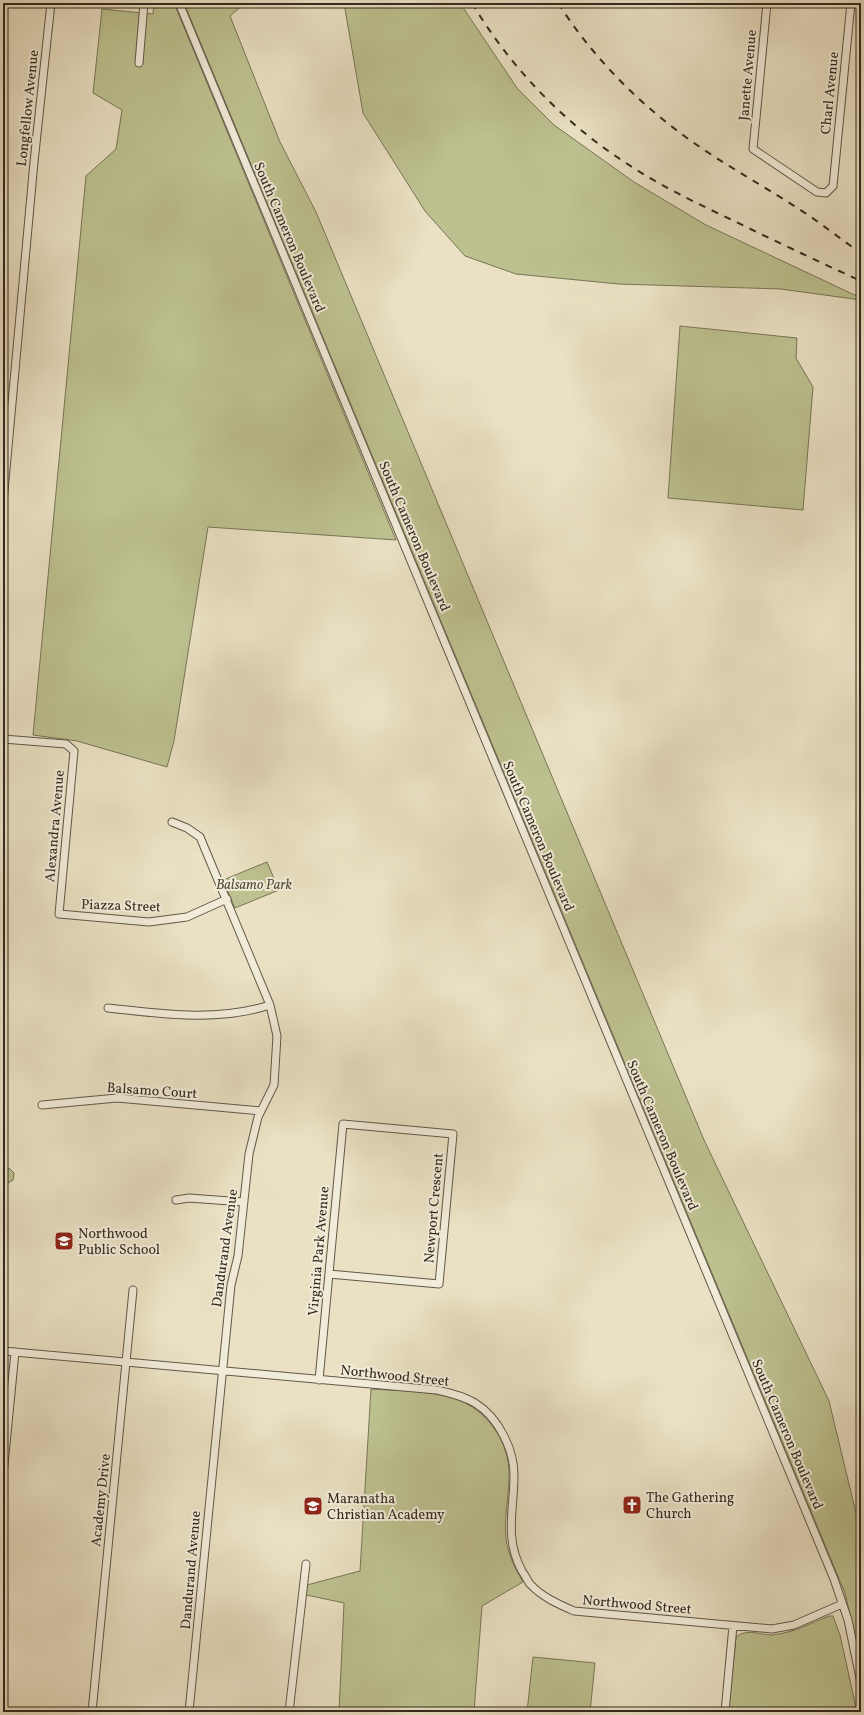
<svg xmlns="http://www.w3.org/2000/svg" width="864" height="1715" font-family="Vollkorn,serif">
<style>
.green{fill:#bdc190;stroke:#787557}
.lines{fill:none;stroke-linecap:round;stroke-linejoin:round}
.minor-casing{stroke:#615748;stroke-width:9}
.minor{stroke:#f1ecd9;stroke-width:7}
.rail{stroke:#33291e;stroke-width:2;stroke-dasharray:7 7;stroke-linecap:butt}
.labels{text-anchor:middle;stroke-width:4;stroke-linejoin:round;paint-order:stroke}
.street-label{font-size:14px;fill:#33291e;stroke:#f1ecd9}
.park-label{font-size:14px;font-style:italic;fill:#564f3a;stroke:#f1ecd9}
.poi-label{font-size:14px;fill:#33291e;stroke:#f1ecd9;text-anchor:start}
</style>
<rect width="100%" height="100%" fill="#eae1c4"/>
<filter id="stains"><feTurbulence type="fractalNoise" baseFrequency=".005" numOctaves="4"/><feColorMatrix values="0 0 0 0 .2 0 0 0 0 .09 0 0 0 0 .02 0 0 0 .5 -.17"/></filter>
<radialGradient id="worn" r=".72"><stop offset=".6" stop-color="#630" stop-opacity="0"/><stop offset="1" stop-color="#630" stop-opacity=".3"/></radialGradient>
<path class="green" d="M 154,3 L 174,3 L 396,540 L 208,527 L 174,741 L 167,767 L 77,741 L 33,735 L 86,176 L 116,149 L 122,110 L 93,93 L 102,9 L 153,14 Z
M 184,3 L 245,3 L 230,16 L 280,142 L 316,212 L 704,1140 L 829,1401 L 861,1534 L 861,1661 L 845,1593 Z
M 344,3 L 460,3 L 517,88 L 554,125 L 634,182 L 706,225 L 861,298 L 861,300 L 781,289 L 619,284 L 516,274 L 465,256 L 425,211 L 363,113 Z
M 680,326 L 797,338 L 796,358 L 813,387 L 803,510 L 668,498 Z
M 267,862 L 279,890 L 235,908 L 223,880 Z
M 4,1168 L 10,1169 L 14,1173 L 13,1180 L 8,1183 L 3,1183 Z
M 371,1389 C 399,1391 429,1390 456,1399 C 488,1410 510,1443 509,1476 C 509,1501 501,1529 509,1552 C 512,1563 518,1573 523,1582 L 482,1606 L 474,1712 L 339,1712 L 344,1603 L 302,1594 L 303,1586 L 360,1571 Z
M 829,1616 L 833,1616 L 840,1635 L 857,1712 L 728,1712 L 736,1637 C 747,1628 760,1635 772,1635 C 793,1633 811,1623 829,1616 Z
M 533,1657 L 595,1663 L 590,1712 L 527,1712 Z"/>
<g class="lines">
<g class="minor-casing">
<path id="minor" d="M 179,3 L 834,1579 L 848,1620 L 861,1683
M 767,3 L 753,149 L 817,192 L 826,193 L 833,186 L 851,3
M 139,63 L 144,3
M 3,502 L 34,162 L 51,3
M 3,739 L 66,744 L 74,751 L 59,914 L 149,922 L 187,917 L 227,899
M 172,822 L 187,828 L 200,837 L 270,1005 L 277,1036 L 274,1085 L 258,1117 L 249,1154 L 238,1256 L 231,1285 L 189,1712
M 108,1008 C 162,1014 217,1022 270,1005
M 42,1105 L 117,1098 L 261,1111
M 176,1200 L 189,1198 L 244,1202
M 3,1351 L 437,1390 C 451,1393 463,1396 475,1403 C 498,1417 514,1449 514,1475 C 514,1510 504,1538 522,1571 C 525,1575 527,1580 530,1584 C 542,1597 558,1604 574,1611 L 772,1629 L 794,1625 L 842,1604
M 319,1380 L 343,1124 L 453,1134 L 439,1284 L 329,1274
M 3,1475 L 15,1352
M 92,1712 L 133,1290
M 289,1712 L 306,1564
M 725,1712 L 733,1626"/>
</g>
<use href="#minor" class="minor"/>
<path class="rail" d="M 472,3 C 510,67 564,123 626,163 C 659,185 694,202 730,219 C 773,240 817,261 861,281
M 558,3 C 592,56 636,101 687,138 C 723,164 762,185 799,209 C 821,223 840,239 861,253"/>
</g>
<defs>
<g id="school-square" transform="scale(1)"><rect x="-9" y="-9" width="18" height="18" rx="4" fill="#8f2418" stroke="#f1ecd9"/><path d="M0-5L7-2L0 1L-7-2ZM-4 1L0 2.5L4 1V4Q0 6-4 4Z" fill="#fff"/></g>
<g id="church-square" transform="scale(1)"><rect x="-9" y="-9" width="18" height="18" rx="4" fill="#8f2418" stroke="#f1ecd9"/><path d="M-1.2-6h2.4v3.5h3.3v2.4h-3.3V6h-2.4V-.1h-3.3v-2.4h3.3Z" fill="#fff"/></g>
</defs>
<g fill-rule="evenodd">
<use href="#school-square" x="64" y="1241"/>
<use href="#church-square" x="632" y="1505"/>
<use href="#school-square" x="313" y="1506"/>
</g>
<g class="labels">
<g class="street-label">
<text transform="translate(747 75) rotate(-85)" y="5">Janette Avenue</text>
<text transform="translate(829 93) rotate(-84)" y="5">Charl Avenue</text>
<text transform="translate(27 108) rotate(-84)" y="5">Longfellow Avenue</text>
<text transform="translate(290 237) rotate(67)" y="5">South Cameron Boulevard</text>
<text transform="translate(415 536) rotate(67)" y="5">South Cameron Boulevard</text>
<text transform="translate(54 826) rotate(-85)" y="5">Alexandra Avenue</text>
<text transform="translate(539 836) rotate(67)" y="5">South Cameron Boulevard</text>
<text transform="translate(121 905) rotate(2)" y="5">Piazza Street</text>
<text transform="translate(152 1090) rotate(4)" y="5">Balsamo Court</text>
<text transform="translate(663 1135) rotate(67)" y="5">South Cameron Boulevard</text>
<text transform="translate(433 1208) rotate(-85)" y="5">Newport Crescent</text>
<text transform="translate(224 1248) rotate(-82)" y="5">Dandurand Avenue</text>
<text transform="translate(318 1251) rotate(-85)" y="5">Virginia Park Avenue</text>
<text transform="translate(395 1375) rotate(6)" y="5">Northwood Street</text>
<text transform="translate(788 1434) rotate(67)" y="5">South Cameron Boulevard</text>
<text transform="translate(100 1500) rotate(-84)" y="5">Academy Drive</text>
<text transform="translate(190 1570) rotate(-85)" y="5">Dandurand Avenue</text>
<text transform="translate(637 1604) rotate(5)" y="5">Northwood Street</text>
</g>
<g class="park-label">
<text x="254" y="889">Balsamo Park</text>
</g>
<g class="poi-label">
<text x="78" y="1238">Northwood<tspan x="78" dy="16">Public School</tspan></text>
<text x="646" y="1502">The Gathering<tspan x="646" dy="16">Church</tspan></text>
<text x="327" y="1503">Maranatha<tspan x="327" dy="16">Christian Academy</tspan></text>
</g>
</g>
<rect width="864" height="1715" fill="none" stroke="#eae1c4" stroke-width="16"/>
<rect x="4" y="4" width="856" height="1707" fill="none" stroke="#33291e" stroke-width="2"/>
<rect x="8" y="8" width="848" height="1699" fill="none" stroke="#33291e"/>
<rect width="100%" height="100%" filter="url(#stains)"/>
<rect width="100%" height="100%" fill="url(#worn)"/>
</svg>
